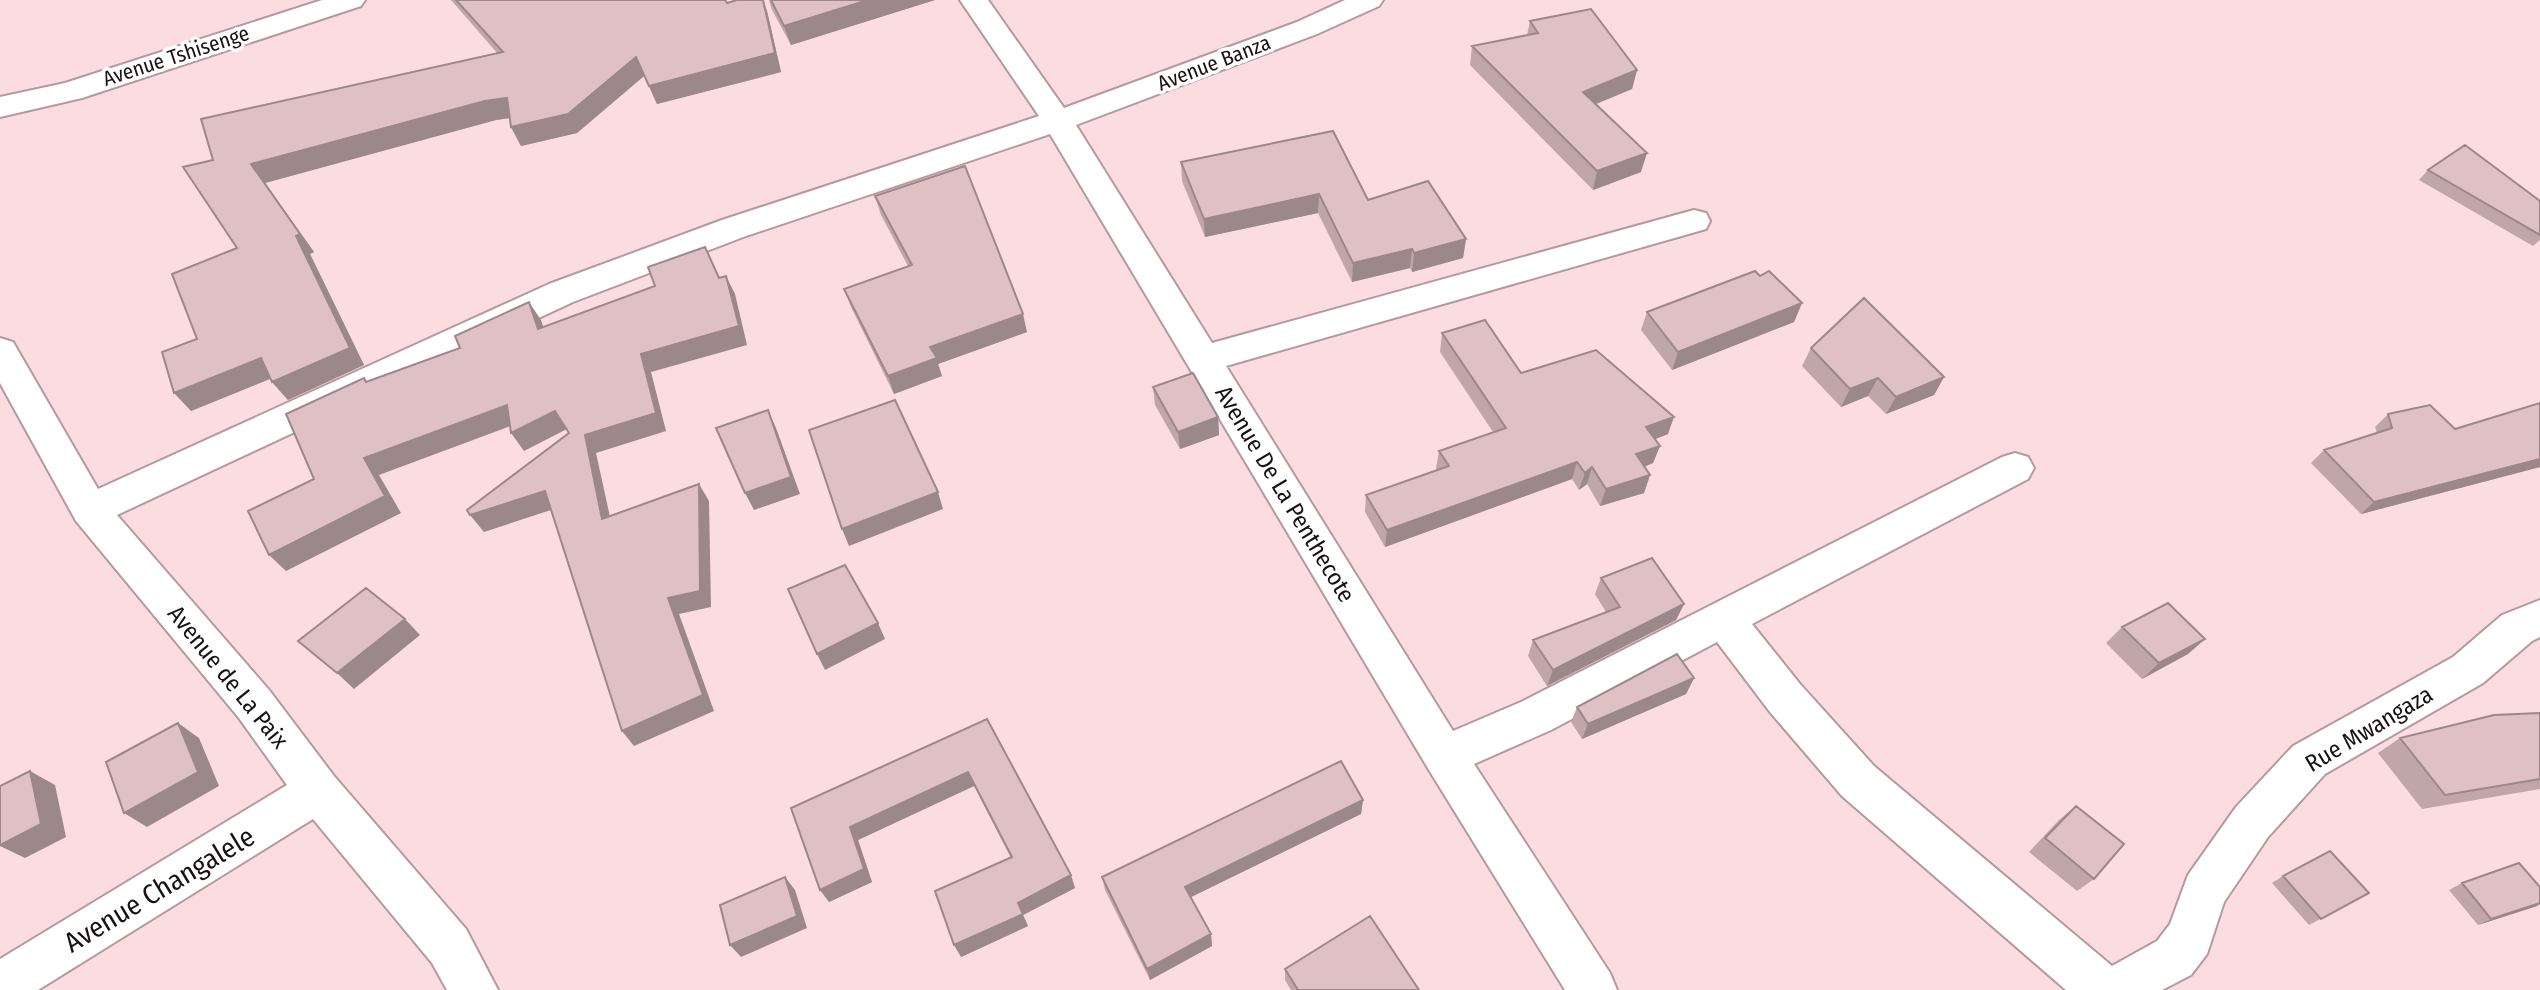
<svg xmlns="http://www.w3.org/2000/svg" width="2540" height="990" font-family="'Fira Sans Condensed',sans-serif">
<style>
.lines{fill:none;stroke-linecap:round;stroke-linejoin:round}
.street-casing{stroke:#b6999d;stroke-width:4}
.street{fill:#fff;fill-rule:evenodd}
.wall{fill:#c0a6a9}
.shaded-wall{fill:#9c878a}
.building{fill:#dfc1c5;stroke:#9c878a;stroke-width:2}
.labels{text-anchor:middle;stroke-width:7;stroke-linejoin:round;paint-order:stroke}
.far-street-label{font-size:21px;fill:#1a1012;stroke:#fff}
.street-label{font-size:24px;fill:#1a1012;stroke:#fff}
.near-street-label{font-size:28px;fill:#1a1012;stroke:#fff}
</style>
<rect width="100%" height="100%" fill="#fbdce0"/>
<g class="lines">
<g class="street-casing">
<path id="street" d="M 322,0 L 365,0 L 361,6 L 82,98 L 0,117 L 0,97 L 65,83 Z
M 960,0 L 988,0 L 1064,108 L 1297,22 L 1345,0 L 1383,0 L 1379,6 L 1317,34 L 1076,125 L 1212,343 L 1694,210 L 1706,213 L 1710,221 L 1706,229 L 1226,366 L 1453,731 L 1521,702 L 2002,457 L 2015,453 L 2028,457 L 2034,468 L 2028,479 L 1752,624 L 1800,684 L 1874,766 L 2112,966 L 2157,941 L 2170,924 L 2188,875 L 2236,807 L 2293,746 L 2453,657 L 2502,615 L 2540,600 L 2540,637 L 2532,641 L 2483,683 L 2325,774 L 2268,837 L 2224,902 L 2207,954 L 2191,975 L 2162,990 L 2066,990 L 1842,796 L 1770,712 L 1717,642 L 1551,730 L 1474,764 L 1610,973 L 1617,990 L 1565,990 L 1429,770 L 1050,134 L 746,236 L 573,302 L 117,515 L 269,690 L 334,776 L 466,929 L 498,990 L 447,990 L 432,963 L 313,819 L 38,990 L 0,990 L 0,959 L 287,785 L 239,718 L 76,521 L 0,383 L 0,338 L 13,342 L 98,489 L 549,284 L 722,220 L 1039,116 Z"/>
</g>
<use href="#street" class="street"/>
</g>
<path class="wall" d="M 451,0 L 725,0 L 727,3 L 767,11 L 781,72 L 657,104 L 644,76 L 577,133 L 521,146 L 511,127 L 510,118 L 496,120 L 265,183 L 314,252 L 310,254 L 364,365 L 288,400 L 272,382 L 270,379 L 191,411 L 197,339 L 237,248 L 213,160 L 498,54 Z
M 769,0 L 935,0 L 791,45 L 772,10 Z
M 1530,21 L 1637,70 L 1632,89 L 1596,104 L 1641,172 L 1593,190 L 1470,65 L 1472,46 L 1527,35 Z
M 1181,162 L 1368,200 L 1466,239 L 1463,258 L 1412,272 L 1410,268 L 1352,282 L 1318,213 L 1205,237 L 1182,181 Z
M 2428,170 L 2540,201 L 2540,240 L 2533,246 L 2419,180 Z
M 875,196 L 1027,332 L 938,364 L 942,376 L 894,394 L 851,307 L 844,289 L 908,266 L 881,215 Z
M 1760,276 L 1802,303 L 1794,322 L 1672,370 L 1641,330 L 1647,312 Z
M 1442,333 L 1521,373 L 1668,434 L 1655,439 L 1660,446 L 1653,463 L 1644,467 L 1650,475 L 1644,493 L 1600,506 L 1587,484 L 1579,490 L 1572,479 L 1385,547 L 1365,512 L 1366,495 L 1437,470 L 1436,468 L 1439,451 L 1493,432 L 1440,352 Z
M 1811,348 L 1944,377 L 1934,395 L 1886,414 L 1868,396 L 1841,407 L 1802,366 Z
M 1153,387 L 1218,417 L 1219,435 L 1180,449 L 1155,405 Z
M 2540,403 L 2540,467 L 2361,514 L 2311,463 L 2324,450 L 2377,433 L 2375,427 L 2388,414 L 2455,429 Z
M 1601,578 L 1684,604 L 1676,620 L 1547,686 L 1528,656 L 1533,640 L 1606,612 L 1595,594 Z
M 2122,627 L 2205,639 L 2188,654 L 2142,679 L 2106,643 Z
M 1694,678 L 1686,694 L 1582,739 L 1571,722 L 1577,707 Z
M 2540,713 L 2540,789 L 2422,809 L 2378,753 L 2400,738 Z
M 987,719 L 1075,888 L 1023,915 L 1028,926 L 961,957 L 1011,858 L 974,786 L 858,840 L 872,882 L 829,902 L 791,808 Z
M 1363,800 L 1361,814 L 1191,897 L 1211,934 L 1212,946 L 1150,980 L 1105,890 L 1102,877 Z
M 2076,806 L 2094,879 L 2077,891 L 2029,852 L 2060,819 Z
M 2283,876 L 2369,893 L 2309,925 L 2272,883 Z
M 2462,883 L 2537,906 L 2478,925 L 2449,890 Z
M 1285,969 L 1419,990 L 1291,990 L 1285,980 Z"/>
<path class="shaded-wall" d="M 763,0 L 767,11 L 781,72 L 657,104 L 649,86 Z
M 868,0 L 935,0 L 791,45 L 784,26 Z
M 636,57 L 644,76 L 577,133 L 521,146 L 511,127 Z
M 1637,70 L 1632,89 L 1579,111 L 1583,92 Z
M 507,98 L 518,117 L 496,120 L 265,183 L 314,252 L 310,254 L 364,365 L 288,400 L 272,382 L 296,236 L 251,164 L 485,101 Z
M 1647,153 L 1641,172 L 1593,190 L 1597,171 Z
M 1319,194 L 1318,213 L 1205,237 L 1204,219 Z
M 1466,239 L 1463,258 L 1412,272 L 1414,253 Z
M 1412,249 L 1410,268 L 1352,282 L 1353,263 Z
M 726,276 L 735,294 L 747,345 L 651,372 L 666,431 L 596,453 L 614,535 L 602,519 L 585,435 L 641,354 Z
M 529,302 L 541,320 L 550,347 L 538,329 Z
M 1802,303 L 1794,322 L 1672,370 L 1678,352 Z
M 1023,314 L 1027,332 L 938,364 L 942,376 L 894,394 L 888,376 L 930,347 Z
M 261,358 L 277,376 L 191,411 L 174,393 Z
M 1944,377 L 1934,395 L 1886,414 L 1896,397 Z
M 1878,378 L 1868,396 L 1841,407 L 1850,389 Z
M 507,405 L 519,423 L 379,475 L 401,513 L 286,571 L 269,555 L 364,458 Z
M 768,410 L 776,428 L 800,494 L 754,510 L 745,493 Z
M 555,411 L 567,429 L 524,451 L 511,433 Z
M 1218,417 L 1219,435 L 1180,449 L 1178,432 Z
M 1674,417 L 1668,434 L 1640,445 L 1646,427 Z
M 1660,446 L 1653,463 L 1630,472 L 1636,454 Z
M 2540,459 L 2540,467 L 2361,514 L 2374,502 Z
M 1577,462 L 1572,479 L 1385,547 L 1387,530 Z
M 1592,467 L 1587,484 L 1579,490 L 1585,473 Z
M 1650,475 L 1644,493 L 1600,506 L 1606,489 Z
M 699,484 L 709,501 L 711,607 L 679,614 L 714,711 L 634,746 L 622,731 L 668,598 Z
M 545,491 L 557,508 L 484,532 L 470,515 Z
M 938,492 L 943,509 L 849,546 L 842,529 Z
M 1684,604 L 1676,620 L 1547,686 L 1553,670 Z
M 405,619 L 420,635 L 354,689 L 337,673 Z
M 878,623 L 885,639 L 825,670 L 817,654 Z
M 2205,639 L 2188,654 L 2142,679 L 2159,663 Z
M 1694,678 L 1686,694 L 1582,739 L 1588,724 Z
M 178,723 L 199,738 L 219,786 L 147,827 L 124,813 Z
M 30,771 L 55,785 L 66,837 L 25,858 L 0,846 L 0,845 Z
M 968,772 L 974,786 L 858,840 L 872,882 L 829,902 L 820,890 L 850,827 Z
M 1363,800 L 1361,814 L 1187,899 L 1185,887 Z
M 1071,875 L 1075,888 L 1023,915 L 1028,926 L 961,957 L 954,945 L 1018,903 Z
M 785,877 L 795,890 L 807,928 L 741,957 L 730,945 Z
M 2540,903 L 2540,904 L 2537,906 L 2478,925 L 2491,919 Z
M 1211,934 L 1212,946 L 1150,980 L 1147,969 Z"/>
<path class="building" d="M 456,0 L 725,0 L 727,3 L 737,0 L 763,0 L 775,53 L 649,86 L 636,57 L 568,114 L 511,127 L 507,98 L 485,101 L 251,164 L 300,234 L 296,236 L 350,348 L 272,382 L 261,358 L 174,393 L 162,352 L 197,339 L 172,274 L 237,248 L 183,167 L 213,160 L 201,119 L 503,52 Z
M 771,0 L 868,0 L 784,26 Z
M 1591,9 L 1637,70 L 1583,92 L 1647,153 L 1597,171 L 1472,46 L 1538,33 L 1530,21 Z
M 1333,131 L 1368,200 L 1428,181 L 1466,239 L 1414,253 L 1412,249 L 1353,263 L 1319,194 L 1204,219 L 1181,162 Z
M 2465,145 L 2540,201 L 2540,235 L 2428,170 Z
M 965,166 L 1023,314 L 930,347 L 937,358 L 888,376 L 844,289 L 912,265 L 875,196 Z
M 705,247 L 719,278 L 726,276 L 739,326 L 641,354 L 656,413 L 585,435 L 602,519 L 699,484 L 700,591 L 668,598 L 703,695 L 622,731 L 545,491 L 470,515 L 467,510 L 569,433 L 555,411 L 511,433 L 507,405 L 364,458 L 385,496 L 269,555 L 248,511 L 314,479 L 286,414 L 364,378 L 366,382 L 460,348 L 455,336 L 529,302 L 538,329 L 655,286 L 648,267 Z
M 1755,271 L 1760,276 L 1769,271 L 1802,303 L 1678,352 L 1647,312 Z
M 1864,298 L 1944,377 L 1896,397 L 1878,378 L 1850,389 L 1811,348 Z
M 1485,320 L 1521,373 L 1596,350 L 1674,417 L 1646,427 L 1660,446 L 1636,454 L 1650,475 L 1606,489 L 1592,467 L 1585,473 L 1577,462 L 1387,530 L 1366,495 L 1449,466 L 1439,451 L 1506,428 L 1442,333 Z
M 1193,373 L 1218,417 L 1178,432 L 1153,387 Z
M 895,400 L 938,492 L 842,529 L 809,430 Z
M 2540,403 L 2540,459 L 2374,502 L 2324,450 L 2392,428 L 2388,414 L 2430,405 L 2455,429 Z
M 768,410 L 791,477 L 745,493 L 716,428 Z
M 1652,558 L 1684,604 L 1553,670 L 1533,640 L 1620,607 L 1601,578 Z
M 845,565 L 878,623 L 817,654 L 788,589 Z
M 366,588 L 405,619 L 337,673 L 298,641 Z
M 2168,603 L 2205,639 L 2159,663 L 2122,627 Z
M 1677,654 L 1694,678 L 1588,724 L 1577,707 Z
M 2540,713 L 2540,779 L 2445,795 L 2400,738 L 2494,715 Z
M 987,719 L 1071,875 L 1018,903 L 1023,914 L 954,945 L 935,891 L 1012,857 L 968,772 L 850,827 L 864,869 L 820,890 L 791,808 Z
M 178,723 L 198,772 L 124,813 L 106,762 Z
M 1341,761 L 1363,800 L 1185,887 L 1211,934 L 1147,969 L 1102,877 Z
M 30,771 L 41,824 L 0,845 L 0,786 Z
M 2076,806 L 2124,844 L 2094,879 L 2045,838 Z
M 2330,851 L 2369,893 L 2321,919 L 2283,876 Z
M 2519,863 L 2540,887 L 2540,903 L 2491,919 L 2462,883 Z
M 785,877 L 797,916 L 730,945 L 720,905 Z
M 1370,916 L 1419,990 L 1298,990 L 1285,969 Z"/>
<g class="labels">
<g class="far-street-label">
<text transform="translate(176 56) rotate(-18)" y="7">Avenue Tshisenge</text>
<text transform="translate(1214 63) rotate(-21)" y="7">Avenue Banza</text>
</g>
<g class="street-label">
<text transform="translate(1285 494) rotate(59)" y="8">Avenue De La Penthecote</text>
<text transform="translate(228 677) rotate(51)" y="8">Avenue de La Paix</text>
<text transform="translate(2369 729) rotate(-31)" y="8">Rue Mwangaza</text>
</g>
<g class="near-street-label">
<text transform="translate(159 889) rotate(-31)" y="10">Avenue Changalele</text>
</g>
</g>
</svg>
